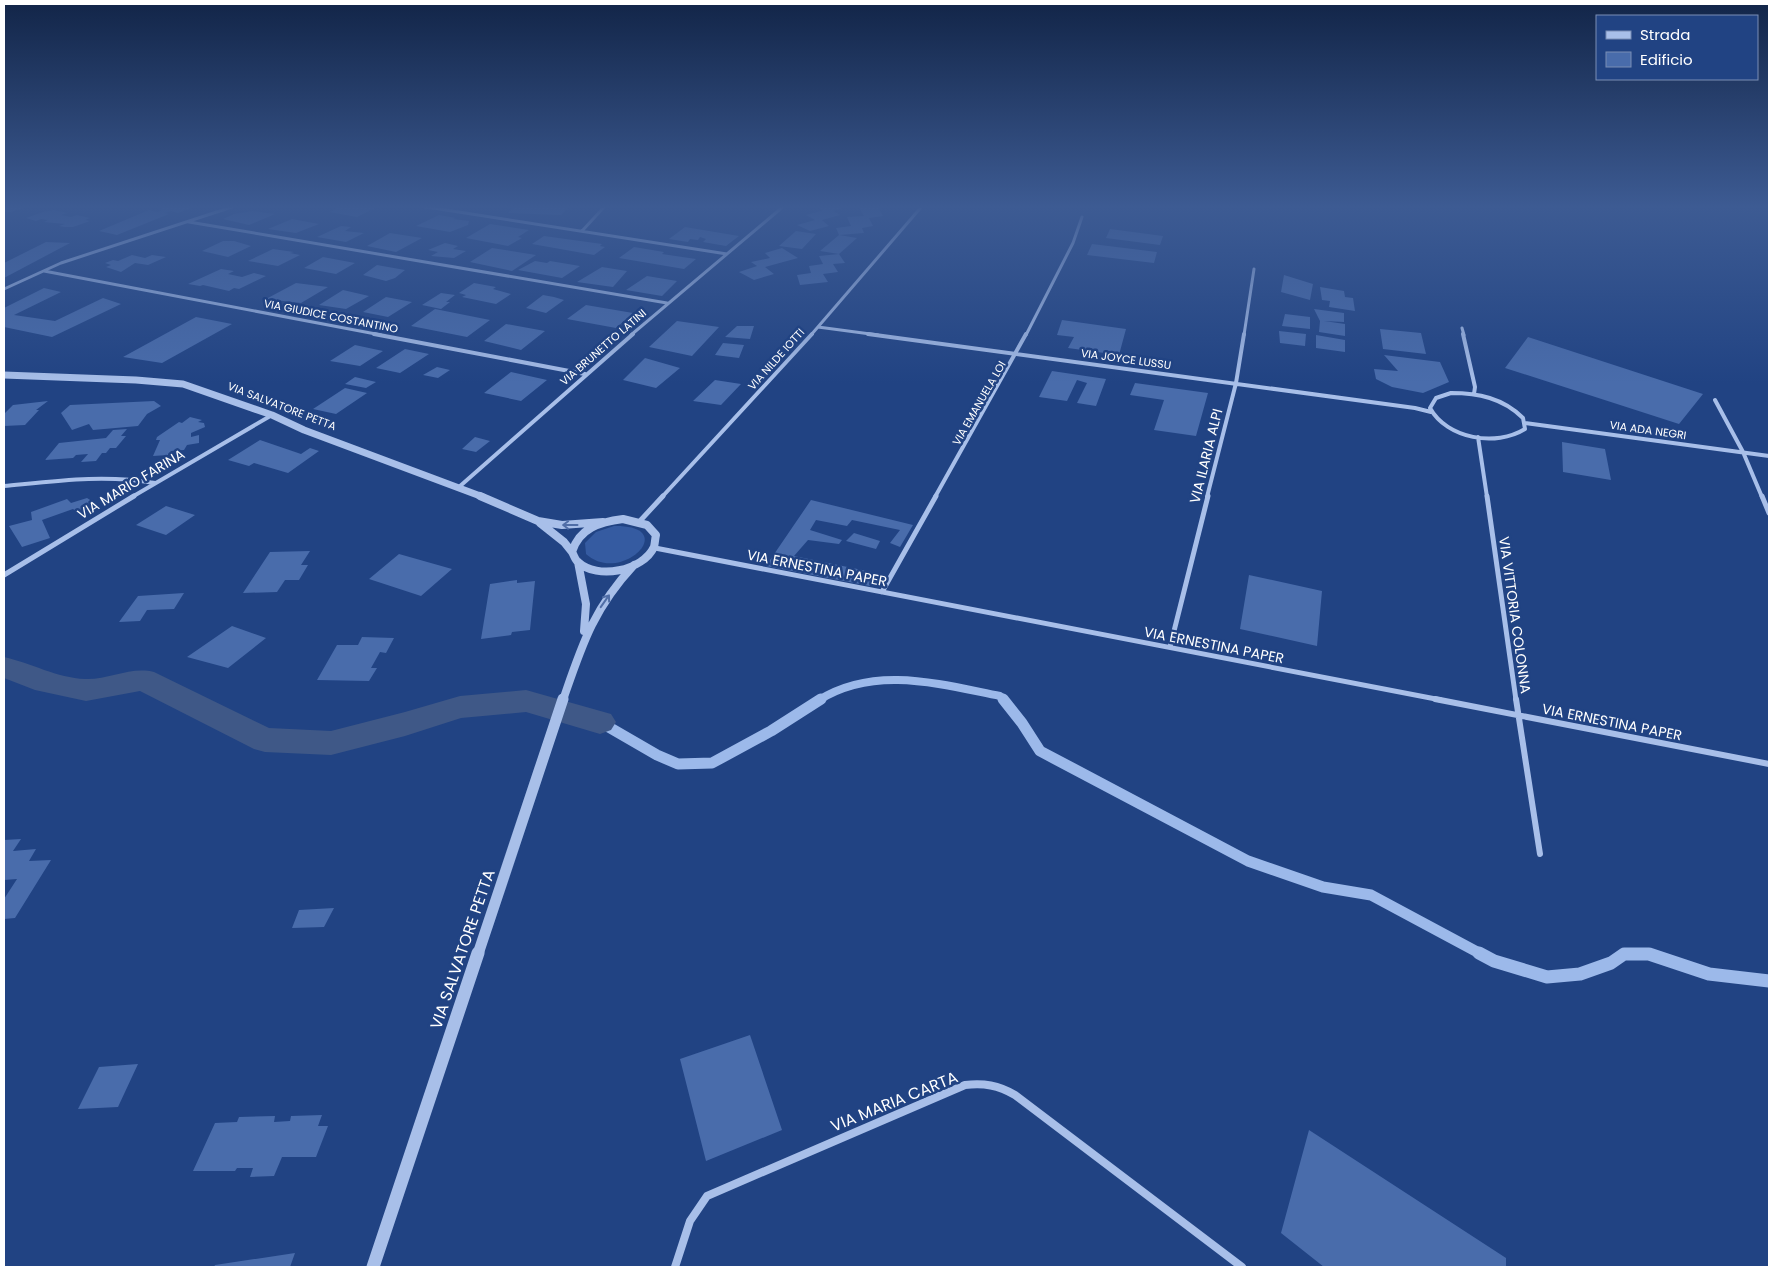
<svg xmlns="http://www.w3.org/2000/svg" width="1773" height="1271" font-family="Poppins,sans-serif">
<style>
.green{fill:#355ba1}
.lines{fill:none;stroke-linecap:round;stroke-linejoin:round}
.stream-far2{stroke:#9cb9ea;stroke-width:8}
.stream-far1{stroke:#9cb9ea;stroke-width:11}
.stream{stroke:#9cb9ea;stroke-width:13}
.canal{fill:#3f5887;fill-rule:evenodd}
.building{fill:#496cab}
.minor-far4{stroke:#a8bfe9;stroke-width:3}
.minor-far3{stroke:#a8bfe9;stroke-width:4}
.minor-far2{stroke:#a8bfe9;stroke-width:5}
.minor-far1{stroke:#a8bfe9;stroke-width:6}
.minor{stroke:#a8bfe9;stroke-width:8}
.tertiary-far3{stroke:#a8bfe9;stroke-width:7}
.tertiary-far2{stroke:#a8bfe9;stroke-width:8}
.tertiary-far1{stroke:#a8bfe9;stroke-width:11}
.tertiary{stroke:#a8bfe9;stroke-width:13}
.oneway{stroke:#506ea7}
.labels{text-anchor:middle;stroke-width:5;stroke-linejoin:round;paint-order:stroke}
.far-street-label{font-size:11px;fill:#fff;stroke:#214383}
.street-label{font-size:14px;fill:#fff;stroke:#214383}
.near-street-label{font-size:16px;fill:#fff;stroke:#214383}
</style>
<rect width="100%" height="100%" fill="#214383"/>
<path class="green" d="M 614,526 C 682,525 621,586 586,554 L 585,543 L 596,532 Z"/>
<g class="lines">
<path class="stream-far2" d="M 819,700 C 875,665 939,684 1000,696 L 1004,700"/>
<path class="stream-far1" d="M 1003,699 L 1022,723 L 1040,751 L 1248,861 L 1323,887 L 1371,895 L 1481,954
M 600,722 L 657,755 L 678,764 L 712,763 L 771,731 L 821,699
M 1624,954 L 1650,954"/>
<path class="stream" d="M 1479,953 L 1494,961 L 1547,977 L 1580,974 L 1611,963 L 1624,954 L 1649,954 L 1709,974 L 1769,981"/>
<path class="canal" d="M 4,657 C 31,663 57,678 85,679 C 109,680 131,666 154,672 L 269,728 L 331,731 L 405,712 L 460,696 L 526,690 L 611,714 L 616,722 L 611,730 L 600,734 L 526,712 L 461,718 L 405,736 L 331,755 L 265,752 L 254,749 L 140,691 L 86,701 L 35,690 L 4,678 Z"/>
</g>
<path class="building" d="M 4,205 L 24,205 L 29,206 L 11,212 L 4,212 Z
M 169,205 L 198,205 L 178,213 L 171,211 L 165,213 L 169,214 L 117,235 L 99,231 L 149,210 L 157,212 L 162,210 L 159,209 Z
M 344,205 L 354,205 L 375,208 L 357,217 L 330,212 Z
M 516,205 L 571,205 L 561,215 L 508,213 Z
M 821,205 L 849,206 L 833,211 L 840,215 L 822,220 L 829,226 L 810,231 L 797,225 L 815,220 L 806,215 L 824,210 L 815,206 Z
M 877,206 L 883,216 L 869,218 L 873,226 L 862,228 L 864,233 L 839,235 L 836,228 L 851,226 L 847,217 L 864,216 L 859,208 Z
M 54,210 L 67,213 L 61,215 L 71,217 L 77,215 L 90,218 L 85,220 L 90,221 L 73,227 L 65,227 L 59,226 L 65,224 L 44,222 L 48,220 L 41,219 L 36,221 L 26,218 L 43,212 Z
M 253,211 L 275,214 L 249,225 L 223,219 L 234,214 Z
M 439,215 L 456,218 L 453,219 L 469,221 L 468,225 L 450,232 L 416,226 Z
M 292,219 L 319,224 L 296,233 L 268,229 Z
M 490,224 L 529,230 L 518,237 L 522,238 L 508,246 L 466,238 Z
M 341,226 L 351,227 L 345,231 L 364,233 L 346,242 L 317,237 Z
M 685,227 L 739,236 L 726,246 L 703,242 L 706,239 L 700,237 L 698,240 L 690,239 L 688,242 L 669,239 Z
M 1110,229 L 1163,236 L 1160,245 L 1106,238 Z
M 796,231 L 816,234 L 802,249 L 779,246 Z
M 390,233 L 422,238 L 396,252 L 367,246 Z
M 839,235 L 857,238 L 839,254 L 845,263 L 833,264 L 838,272 L 823,274 L 828,282 L 800,285 L 797,275 L 811,273 L 809,266 L 823,264 L 819,256 L 839,254 L 820,251 Z
M 544,236 L 602,244 L 600,246 L 605,247 L 594,255 L 532,244 Z
M 223,241 L 234,241 L 251,246 L 228,257 L 202,251 Z
M 46,242 L 70,243 L 4,278 L 4,263 Z
M 445,243 L 458,246 L 453,249 L 466,251 L 454,258 L 431,256 L 438,252 L 428,250 Z
M 1092,244 L 1157,252 L 1154,263 L 1087,255 Z
M 634,247 L 664,252 L 662,254 L 696,259 L 684,269 L 619,258 Z
M 492,248 L 536,255 L 512,271 L 470,262 Z
M 782,248 L 798,258 L 765,267 L 774,274 L 754,280 L 739,272 L 757,266 L 751,262 L 770,258 L 765,253 Z
M 273,249 L 294,252 L 290,253 L 300,255 L 278,266 L 248,261 Z
M 132,255 L 145,258 L 152,255 L 166,257 L 148,265 L 135,263 L 121,272 L 106,267 L 111,265 L 105,263 L 113,260 L 118,261 Z
M 323,257 L 355,263 L 336,274 L 304,268 Z
M 535,261 L 547,263 L 550,261 L 580,266 L 562,278 L 518,270 Z
M 377,265 L 405,270 L 395,278 L 386,281 L 363,275 Z
M 602,267 L 627,271 L 613,287 L 577,282 Z
M 221,269 L 234,271 L 228,274 L 242,277 L 254,273 L 266,276 L 239,289 L 234,288 L 229,291 L 203,285 L 200,286 L 188,284 Z
M 1284,275 L 1313,284 L 1310,300 L 1281,292 Z
M 647,276 L 677,281 L 662,296 L 626,290 Z
M 296,283 L 328,287 L 301,303 L 266,299 Z
M 474,283 L 496,287 L 493,289 L 511,294 L 496,304 L 462,297 L 466,295 L 459,293 Z
M 1320,287 L 1344,291 L 1345,297 L 1353,298 L 1355,311 L 1329,307 L 1330,301 L 1322,300 Z
M 44,288 L 61,292 L 14,315 L 55,321 L 103,298 L 121,304 L 52,337 L 4,327 L 4,308 Z
M 343,290 L 369,296 L 346,309 L 319,305 Z
M 441,293 L 455,295 L 446,302 L 450,302 L 441,309 L 422,305 Z
M 543,295 L 554,297 L 564,300 L 546,313 L 526,308 Z
M 386,297 L 412,302 L 388,317 L 363,312 Z
M 586,305 L 633,313 L 616,328 L 567,319 Z
M 435,309 L 490,320 L 467,337 L 411,326 Z
M 1314,309 L 1344,313 L 1344,322 L 1324,321 L 1345,324 L 1345,336 L 1319,332 L 1320,321 Z
M 1285,314 L 1310,317 L 1310,329 L 1282,326 Z
M 196,317 L 232,324 L 162,363 L 123,357 Z
M 1062,320 L 1126,329 L 1119,355 L 1068,348 L 1074,337 L 1057,335 Z
M 677,321 L 719,327 L 692,356 L 649,347 Z
M 506,324 L 545,331 L 521,350 L 484,341 Z
M 737,326 L 754,326 L 750,339 L 725,337 Z
M 1380,329 L 1421,333 L 1426,354 L 1383,349 Z
M 1279,331 L 1306,334 L 1305,346 L 1280,343 Z
M 1316,335 L 1345,340 L 1345,352 L 1316,348 Z
M 1528,337 L 1703,394 L 1679,424 L 1505,368 Z
M 723,343 L 744,345 L 739,358 L 715,355 Z
M 355,345 L 383,351 L 360,366 L 330,361 Z
M 405,349 L 429,354 L 400,373 L 376,368 Z
M 1384,355 L 1440,362 L 1449,382 L 1423,393 L 1392,387 L 1376,379 L 1374,369 L 1398,371 Z
M 645,358 L 680,368 L 656,388 L 623,380 Z
M 437,367 L 450,370 L 438,378 L 423,375 Z
M 1052,371 L 1106,379 L 1096,406 L 1077,403 L 1087,383 L 1077,380 L 1067,401 L 1039,397 Z
M 511,372 L 547,380 L 521,401 L 484,393 Z
M 355,377 L 376,382 L 366,388 L 345,384 Z
M 715,380 L 741,384 L 721,405 L 693,401 Z
M 1135,383 L 1208,393 L 1196,436 L 1154,430 L 1164,400 L 1130,395 Z
M 345,388 L 367,393 L 336,414 L 313,409 Z
M 48,401 L 36,410 L 39,410 L 25,425 L 4,426 L 4,414 L 13,405 Z
M 154,401 L 161,406 L 147,414 L 138,426 L 93,430 L 89,424 L 72,430 L 61,413 L 70,405 Z
M 190,417 L 202,420 L 198,422 L 204,423 L 205,427 L 191,433 L 191,437 L 199,435 L 199,443 L 187,445 L 184,450 L 171,451 L 168,455 L 153,456 L 160,440 L 156,440 L 157,437 L 179,422 L 182,423 Z
M 127,429 L 121,436 L 126,436 L 116,448 L 110,448 L 106,453 L 102,453 L 96,461 L 81,462 L 88,454 L 76,455 L 73,458 L 45,460 L 59,443 L 106,438 L 113,430 Z
M 475,437 L 490,441 L 476,452 L 462,449 Z
M 260,440 L 301,454 L 310,448 L 319,451 L 288,473 L 254,463 L 249,466 L 228,460 Z
M 1562,442 L 1605,449 L 1611,480 L 1563,472 Z
M 87,498 L 101,507 L 82,516 L 73,509 L 42,520 L 50,538 L 22,547 L 9,526 L 32,520 L 31,512 L 67,499 L 71,503 Z
M 811,500 L 913,525 L 900,547 L 890,543 L 900,530 L 852,520 L 847,526 L 816,520 L 810,530 L 842,540 L 839,544 L 808,540 L 794,556 L 872,572 L 870,586 L 766,566 Z
M 166,506 L 195,515 L 166,535 L 136,525 Z
M 854,533 L 880,541 L 876,549 L 846,541 Z
M 310,551 L 301,565 L 308,565 L 299,580 L 285,580 L 277,592 L 243,593 L 270,552 Z
M 399,554 L 452,569 L 421,596 L 369,579 Z
M 1249,575 L 1322,591 L 1317,646 L 1240,629 Z
M 517,580 L 517,583 L 535,581 L 530,630 L 512,632 L 511,635 L 481,639 L 490,584 Z
M 184,593 L 174,609 L 147,610 L 140,621 L 119,622 L 138,596 Z
M 232,626 L 266,638 L 228,668 L 187,657 Z
M 362,637 L 394,638 L 386,653 L 380,652 L 371,668 L 377,668 L 369,681 L 317,680 L 337,645 L 358,645 Z
M 21,839 L 13,851 L 36,849 L 29,861 L 51,860 L 15,918 L 4,919 L 4,899 L 17,879 L 4,880 L 4,840 Z
M 334,908 L 324,927 L 292,928 L 299,910 Z
M 750,1035 L 782,1130 L 706,1161 L 680,1059 Z
M 138,1064 L 118,1107 L 78,1109 L 99,1067 Z
M 322,1115 L 318,1126 L 328,1126 L 316,1157 L 282,1157 L 274,1176 L 250,1177 L 253,1168 L 237,1168 L 235,1171 L 193,1171 L 215,1123 L 237,1122 L 239,1117 L 275,1116 L 274,1122 L 290,1121 L 291,1116 Z
M 1309,1130 L 1506,1258 L 1506,1267 L 1324,1267 L 1281,1233 Z
M 295,1253 L 290,1267 L 214,1267 L 215,1265 Z"/>
<g class="lines">
<path class="minor-far4" d="M 414,205 L 727,254
M 189,222 L 667,303
M 582,231 L 606,205
M 44,271 L 381,335
M 4,289 L 61,263 L 238,205
M 818,327 L 878,335
M 1462,328 L 1464,335
M 631,335 L 785,205
M 811,335 L 923,205
M 1026,335 L 1073,243 L 1082,217
M 1244,335 L 1254,269"/>
<path class="minor-far3" d="M 374,334 L 585,374
M 868,334 L 1415,408 L 1431,412
M 1463,334 L 1475,387 L 1474,394
M 1451,393 C 1478,393 1503,398 1523,418 L 1525,429 C 1496,447 1447,439 1430,408 L 1436,398 Z
M 1715,400 L 1743,452 L 1762,497
M 1525,423 L 1769,456
M 1478,437 L 1487,497
M 4,486 C 55,481 104,474 155,483
M 459,487 L 633,334
M 132,497 L 272,415
M 662,497 L 812,334
M 935,497 L 1026,334
M 1207,497 L 1236,383 L 1244,334"/>
<path class="minor-far2" d="M 1487,496 L 1516,700
M 1762,496 L 1769,513
M 639,522 L 663,496
M 655,548 L 1441,700
M 4,575 L 134,496
M 882,592 L 936,496
M 1170,647 L 1208,496"/>
<path class="minor-far1" d="M 1435,699 L 1769,764
M 1516,699 L 1540,854"/>
<path class="minor" d="M 675,1267 L 690,1221 L 707,1196 L 965,1085 C 984,1083 998,1085 1015,1095 L 1242,1267"/>
<path class="tertiary-far3" d="M 4,375 L 136,380 L 183,384 L 272,415 L 304,430 L 483,497"/>
<path class="tertiary-far2" d="M 480,496 L 538,521 L 562,525 L 603,522
M 623,519 L 647,525 L 656,535 C 655,539 655,543 654,547 C 643,571 597,580 578,562 C 575,560 574,555 572,552 C 579,528 600,522 623,519 Z
M 540,523 L 564,542 L 572,552
M 578,562 L 586,604 L 584,631
M 563,700 C 582,645 593,609 634,565"/>
<path class="tertiary-far1" d="M 478,954 L 563,699"/>
<path class="tertiary" d="M 373,1267 L 478,953"/>
</g>
<defs><path id="oneway-shaft" d="M-6 0H5M1.5-3L5.5 0L1.5 3" fill="none" stroke-width="1.6" stroke-linecap="round" stroke-linejoin="round" transform="scale(1.25)"/></defs>
<g class="oneway">
<use href="#oneway-shaft" transform="translate(570 525) rotate(180)"/>
<use href="#oneway-shaft" transform="translate(605 601) rotate(-55)"/>
</g>
<linearGradient id="sky" x2="0" y2="1"><stop stop-color="#122548"/><stop offset="0.54" stop-color="#3d5b93"/><stop offset="1" stop-color="#3d5b93" stop-opacity="0"/></linearGradient>
<rect width="1773" height="383" fill="url(#sky)"/>
<g class="labels">
<g class="far-street-label">
<text transform="translate(331 316) rotate(11)" y="4">VIA GIUDICE COSTANTINO</text>
<text transform="translate(603 347) rotate(-41)" y="4">VIA BRUNETTO LATINI</text>
<text transform="translate(776 359) rotate(-48)" y="4">VIA NILDE IOTTI</text>
<text transform="translate(1126 359) rotate(8)" y="4">VIA JOYCE LUSSU</text>
<text transform="translate(979 403) rotate(-60)" y="4">VIA EMANUELA LOI</text>
<text transform="translate(282 406) rotate(21)" y="4">VIA SALVATORE PETTA</text>
<text transform="translate(1648 430) rotate(8)" y="4">VIA ADA NEGRI</text>
</g>
<g class="street-label">
<text transform="translate(1206 456) rotate(-76)" y="5">VIA ILARIA ALPI</text>
<text transform="translate(131 484) rotate(-31)" y="5">VIA MARIO FARINA</text>
<text transform="translate(817 568) rotate(11)" y="5">VIA ERNESTINA PAPER</text>
<text transform="translate(1515 615) rotate(82)" y="5">VIA VITTORIA COLONNA</text>
<text transform="translate(1214 645) rotate(11)" y="5">VIA ERNESTINA PAPER</text>
<text transform="translate(1612 722) rotate(11)" y="5">VIA ERNESTINA PAPER</text>
</g>
<g class="near-street-label">
<text transform="translate(462 949) rotate(-71)" y="6">VIA SALVATORE PETTA</text>
<text transform="translate(894 1101) rotate(-22)" y="6">VIA MARIA CARTA</text>
</g>
</g>
<rect width="1773" height="1271" fill="none" stroke="#ffffff" stroke-width="10"/>
<rect x="1596" y="15" width="162" height="65" fill="#214383" stroke="#7a8eb5"/>
<rect x="1606" y="31" width="25" height="8" fill="#a8bfe9" stroke="#7a8eb5"/>
<text x="1640" y="40" font-size="15" fill="#ffffff">Strada</text>
<rect x="1606" y="52" width="25" height="15" fill="#496cab" stroke="#7a8eb5"/>
<text x="1640" y="65" font-size="15" fill="#ffffff">Edificio</text>
</svg>
